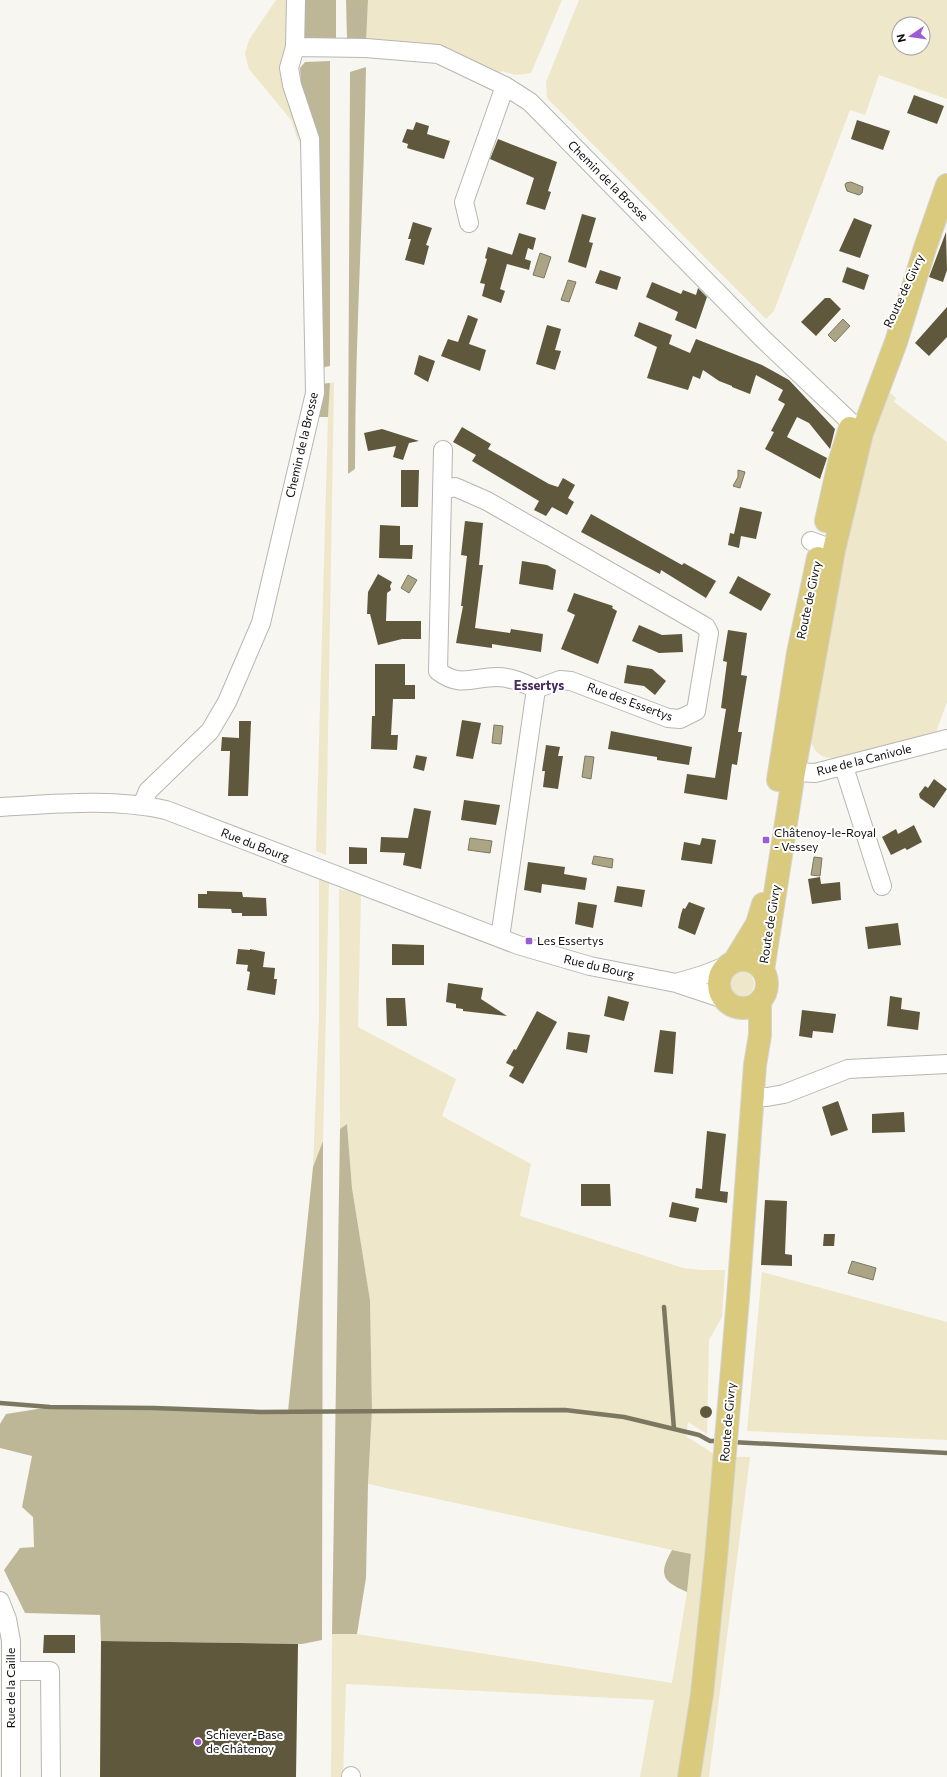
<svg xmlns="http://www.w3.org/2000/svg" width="947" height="1777" font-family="Commissioner,sans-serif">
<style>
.green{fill:#eee7c9;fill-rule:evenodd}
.forest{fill:#beb797}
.water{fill:#aba485;stroke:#7c7761}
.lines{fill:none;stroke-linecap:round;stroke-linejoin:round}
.stream{stroke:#7c7761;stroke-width:4.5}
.building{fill:#5f583c}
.minor-casing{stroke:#b7b6b1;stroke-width:20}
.major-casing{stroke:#d4d4d3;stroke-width:24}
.minor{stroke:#fff;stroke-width:18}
.major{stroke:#daca7d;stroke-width:22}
.poi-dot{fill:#9b5cd3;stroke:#fff;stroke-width:1.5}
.labels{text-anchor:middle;stroke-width:4;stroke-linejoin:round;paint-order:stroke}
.street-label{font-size:12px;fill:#0f0e0d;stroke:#fff}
.poi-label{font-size:12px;fill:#0f0e0d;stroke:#fff;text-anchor:start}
.neighbourhood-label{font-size:13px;font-weight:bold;fill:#492b64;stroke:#fff}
</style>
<rect width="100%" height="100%" fill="#f7f6f1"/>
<path class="green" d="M 276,0 L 291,0 L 296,122 L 300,146 L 291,120 L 249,69 L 245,54 L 249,40 Z
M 368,0 L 562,0 L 531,73 L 515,75 L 502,71 L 497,74 L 366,43 Z
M 579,0 L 947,0 L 947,99 L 879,75 L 865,115 L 850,110 L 774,311 L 766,319 L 547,98 L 546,82 ZM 899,24 L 923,24 L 923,48 L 899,48 Z
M 334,382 L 326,855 L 316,851 L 328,417 L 330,383 Z
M 887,390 L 896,398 L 894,402 L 947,442 L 947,702 L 936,732 L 928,737 L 839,759 C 818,758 814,752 808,734 L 856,475 Z
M 319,878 L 329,882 L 323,1141 L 313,1167 L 319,1017 Z
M 339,889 L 361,894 L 358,1027 L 456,1079 L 442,1116 L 531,1164 L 520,1216 L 683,1268 L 701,1270 L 725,1270 L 722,1317 L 709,1340 L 707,1434 L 688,1422 L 686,1436 L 714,1454 L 707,1562 L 681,1777 L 640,1777 L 654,1700 L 346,1684 L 343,1777 L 331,1777 L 332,1634 L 357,1634 L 672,1683 L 687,1592 L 691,1554 L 368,1484 L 372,1410 L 370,1300 L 352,1188 L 347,1124 L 340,1129 Z
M730 984a12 12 0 1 1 24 0a12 12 0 1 1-24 0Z
M 762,1272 L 947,1322 L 947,1440 L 747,1431 Z
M 736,1457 L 750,1457 L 709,1777 L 697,1777 L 718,1639 Z"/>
<path class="forest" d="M 301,0 L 336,0 L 336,39 L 305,41 L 302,37 Z
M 346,0 L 368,0 L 366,43 L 347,39 Z
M 330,61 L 330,366 L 320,368 L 300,68 L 305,62 Z
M 366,67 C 364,201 355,335 355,469 L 348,474 L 350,72 Z
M 330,383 L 328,417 L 316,417 L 319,384 Z
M 347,1124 L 352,1188 L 370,1300 L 372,1410 L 368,1484 L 366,1578 L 357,1634 L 332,1634 L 340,1129 Z
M 323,1141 L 322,1640 L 302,1644 L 101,1641 L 100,1615 L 25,1613 L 4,1570 L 20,1548 L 34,1547 L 33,1517 L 22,1507 L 32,1456 L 0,1448 L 0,1424 L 6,1414 L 50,1407 L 288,1411 L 313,1167 Z
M 672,1550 L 691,1554 L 687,1592 C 662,1581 658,1575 672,1550 Z"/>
<path class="water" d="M 851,182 L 863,187 L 862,193 L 859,195 L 847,191 L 845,185 L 846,183 Z
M 540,253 L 551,257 L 544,278 L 533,275 Z
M 568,280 L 576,282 L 569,302 L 561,300 Z
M 843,319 L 850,326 L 835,342 L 828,335 Z
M 738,470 L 745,472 L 740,488 L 733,486 L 738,477 Z
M 408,575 L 417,580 L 409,593 L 401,588 Z
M 494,725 L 503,726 L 501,744 L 492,743 Z
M 585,756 L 594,757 L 591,779 L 582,777 Z
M 470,838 L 492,841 L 490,853 L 468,850 Z
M 594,856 L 613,859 L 612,868 L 592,864 Z
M 814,857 L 822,858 L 820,876 L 811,875 Z
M 852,1261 L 876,1268 L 873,1280 L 848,1273 Z"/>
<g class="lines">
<path class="stream" d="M 664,1307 L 674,1429
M 0,1403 L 50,1407 L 154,1408 L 260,1412 L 565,1410 L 624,1417 L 699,1435 L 710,1441 L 720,1441
M 732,1442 L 947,1453"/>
</g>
<path class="building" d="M 914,95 L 944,106 L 937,124 L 907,113 Z
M 857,120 L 890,131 L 883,150 L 851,139 Z
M 416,122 L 429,126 L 427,134 L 450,141 L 444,159 L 407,148 L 408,144 L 402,142 L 407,129 L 413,130 Z
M 498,139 L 557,162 L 548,191 L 551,192 L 545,210 L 526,204 L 534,178 L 490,159 Z
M 582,214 L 596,218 L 589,242 L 593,243 L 586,268 L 568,262 Z
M 854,218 L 872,225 L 860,258 L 839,251 Z
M 413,222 L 432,228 L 426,245 L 429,246 L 424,265 L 405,260 L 411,239 L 408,239 Z
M 946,232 L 947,270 L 943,282 L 929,277 Z
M 519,233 L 536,238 L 533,250 L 528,248 L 525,259 L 512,255 Z
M 488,247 L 531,261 L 529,270 L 507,264 L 500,289 L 505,291 L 501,303 L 482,296 L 485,284 L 480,283 L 487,259 L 485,258 Z
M 847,267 L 869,275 L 864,290 L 842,282 Z
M 600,270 L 621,277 L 617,290 L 595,283 Z
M 652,282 L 681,294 L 683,290 L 696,295 L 698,288 L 707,297 L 696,329 L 675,320 L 678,312 L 646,297 Z
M 825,298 L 830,298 L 841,309 L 816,336 L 801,322 Z
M 947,307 L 947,337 L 929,356 L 915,343 Z
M 468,315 L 478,319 L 469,344 L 486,350 L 480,371 L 441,356 L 448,339 L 458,342 Z
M 639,322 L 672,335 L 669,344 L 690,353 L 696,339 L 762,365 L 789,380 L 835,429 L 830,449 L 809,423 L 797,417 L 787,437 L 827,458 L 820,479 L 765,449 L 774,432 L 771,431 L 785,404 L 778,400 L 783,390 L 756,375 L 750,394 L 732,387 L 732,386 L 719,381 L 703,370 L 700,379 L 693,376 L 688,390 L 647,378 L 657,347 L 634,336 Z
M 547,325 L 561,329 L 555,350 L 561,351 L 555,370 L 536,364 Z
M 419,355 L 435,361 L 428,382 L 414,374 Z
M 462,427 L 491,444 L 488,449 L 549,484 L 558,487 L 563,478 L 575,485 L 568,498 L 574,502 L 567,515 L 552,507 L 546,516 L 534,510 L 539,501 L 472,461 L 476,455 L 453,442 Z
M 382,429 L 404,436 L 419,441 L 409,443 L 403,460 L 393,457 L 396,446 L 368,451 L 364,433 Z
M 401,470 L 419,470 L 418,507 L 401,507 Z
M 740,507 L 762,512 L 756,539 L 741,536 L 739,548 L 728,545 L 730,533 L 734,534 Z
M 591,514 L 682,565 L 684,563 L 716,581 L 706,598 L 661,570 L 660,574 L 581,532 Z
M 465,521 L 483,523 L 479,565 L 483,565 L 475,628 L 510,633 L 511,629 L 543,634 L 541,652 L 492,644 L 492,648 L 456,643 L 463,606 L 461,606 L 467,556 L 461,555 Z
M 380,525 L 400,526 L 400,545 L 413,545 L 412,559 L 379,558 Z
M 522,561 L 547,565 L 556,570 L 553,590 L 519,584 Z
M 378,574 L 392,582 L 390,586 L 391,590 L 387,593 L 386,621 L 421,621 L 421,639 L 402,639 L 378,645 L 370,614 L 367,614 L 368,592 Z
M 738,576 L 771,594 L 761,611 L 729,593 Z
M 574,593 L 613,606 L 612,608 L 617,611 L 598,664 L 561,649 L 575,615 L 567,611 Z
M 639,625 L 662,635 L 682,634 L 683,652 L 659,653 L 632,641 Z
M 728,630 L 747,633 L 741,675 L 747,676 L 738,732 L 742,732 L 737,765 L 732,764 L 727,800 L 684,793 L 687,774 L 715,778 L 726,709 L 721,708 L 727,662 L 723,661 Z
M 375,664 L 405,664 L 405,685 L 415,685 L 415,699 L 393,699 L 391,735 L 398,735 L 397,750 L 371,749 L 372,716 L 375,716 Z
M 627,665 L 652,669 L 666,681 L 655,695 L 644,686 L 624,683 Z
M 462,720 L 481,723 L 473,759 L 456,756 Z
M 239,721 L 251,721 L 248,796 L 228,796 L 230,751 L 221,751 L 222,737 L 239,738 Z
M 611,731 L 692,747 L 689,765 L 657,760 L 657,757 L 608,749 Z
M 546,745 L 560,747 L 558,756 L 563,756 L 558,789 L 543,787 L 545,771 L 542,771 Z
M 416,755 L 427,757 L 424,771 L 413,768 Z
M 934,779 L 947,789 L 934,808 L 920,798 L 919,794 L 925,786 L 928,788 Z
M 464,800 L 500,805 L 496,825 L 461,820 Z
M 414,808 L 431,811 L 421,869 L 403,865 L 405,853 L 380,852 L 381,837 L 408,838 Z
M 914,825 L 922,842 L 907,850 L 905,848 L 891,855 L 882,837 L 896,829 L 898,834 Z
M 702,838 L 716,840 L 712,864 L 681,860 L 684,842 L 700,845 Z
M 349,847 L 367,848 L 367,864 L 349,864 Z
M 528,862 L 565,867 L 564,874 L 587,878 L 585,890 L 542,884 L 541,893 L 524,890 Z
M 820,877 L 821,884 L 840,882 L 841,900 L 812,904 L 808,879 Z
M 617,886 L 645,890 L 642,907 L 614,902 Z
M 207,891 L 242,892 L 243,897 L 266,898 L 267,916 L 242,916 L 242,913 L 232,913 L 231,909 L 198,908 L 198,894 L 207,894 Z
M 578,902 L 597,905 L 593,928 L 575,924 Z
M 689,902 L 705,908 L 695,935 L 678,928 L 681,914 L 683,908 L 685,909 Z
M 898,923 L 901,945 L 868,949 L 865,927 Z
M 392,944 L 424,945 L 424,965 L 392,965 Z
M 238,949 L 250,950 L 250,949 L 265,952 L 263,967 L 275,968 L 274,979 L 277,979 L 275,995 L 247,990 L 250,972 L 247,971 L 248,965 L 236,964 Z
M 448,983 L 483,988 L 481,999 L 507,1016 L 463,1011 L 463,1009 L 456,1008 L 456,1004 L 446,1002 Z
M 608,996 L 629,1002 L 624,1021 L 604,1016 Z
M 890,996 L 902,998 L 901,1009 L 920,1012 L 918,1030 L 887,1026 Z
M 386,998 L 405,998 L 407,1026 L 387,1026 Z
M 802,1010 L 836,1014 L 833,1033 L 813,1031 L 812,1038 L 799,1036 Z
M 537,1011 L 557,1022 L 523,1084 L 509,1076 L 514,1067 L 506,1063 L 514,1049 L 516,1050 Z
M 660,1030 L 676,1032 L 673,1074 L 654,1072 Z
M 568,1032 L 590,1035 L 587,1053 L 566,1049 Z
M 838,1101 L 848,1130 L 831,1136 L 822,1107 Z
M 904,1112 L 905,1132 L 872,1133 L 872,1114 Z
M 707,1131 L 726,1134 L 720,1191 L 728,1192 L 727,1203 L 695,1198 L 696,1188 L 702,1189 Z
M 581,1184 L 610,1184 L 611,1206 L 581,1206 Z
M 765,1200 L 787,1201 L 785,1254 L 792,1255 L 792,1266 L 761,1265 Z
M 672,1202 L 699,1208 L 696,1222 L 669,1217 Z
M 824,1234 L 835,1234 L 834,1246 L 823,1246 Z
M700 1412a6 6 0 1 1 12 0a6 6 0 1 1-12 0Z
M 44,1635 L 75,1635 L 75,1653 L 43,1653 Z
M 101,1641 L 298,1644 L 296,1777 L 100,1777 Z"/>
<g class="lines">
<g class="minor-casing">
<path id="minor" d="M 295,47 L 296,0
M 469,223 L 464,202 L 505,86
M 443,450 L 438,671 C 460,688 473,677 497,677 C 511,677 524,683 536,689
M 443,490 L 455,487 L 487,501 L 701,624 L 706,627 L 709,633 L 696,711 L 680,719 L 668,718 L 571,681 L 560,680 L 536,689
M 811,541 L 834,550
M 844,767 L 882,886
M 780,771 L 815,773 L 947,739
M 142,805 L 148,791 L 210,731 L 227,702 L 261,623 L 315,393 L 310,139 L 292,85 L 289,68 L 295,47 L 366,48 L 438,54 L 505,86 L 530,102 L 762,338 L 862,433
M 0,807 C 55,804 112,798 166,810 L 518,945 L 590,966 L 676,983 L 724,999
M 500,938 L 536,689
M 676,983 L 703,975 L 726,966
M 753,1097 L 767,1097 L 784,1094 L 848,1069 L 947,1064
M 0,1601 L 7,1619 L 11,1641 L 11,1777
M 11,1671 L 50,1671 L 51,1777
M 351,1776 L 351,1777"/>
</g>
<g class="major-casing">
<path id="major" d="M 826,521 L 839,463 L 850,428
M 778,780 L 798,653 L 818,558
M719 984a24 24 0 1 1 48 0a24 24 0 1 1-48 0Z
M 735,960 L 757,924 L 763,904
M 763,970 L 794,772 L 834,550 L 862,433 L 896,342 L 925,248 L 947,185
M 689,1777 L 702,1694 L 716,1558 L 738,1298 L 755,1065 L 760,1035 L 760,1001"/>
</g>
<use href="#minor" class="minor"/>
<use href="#major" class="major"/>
</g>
<g class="poi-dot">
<rect x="762" y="836" width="8" height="8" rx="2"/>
<rect x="525" y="937" width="8" height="8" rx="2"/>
<circle cx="198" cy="1742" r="4"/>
</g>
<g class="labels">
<g class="street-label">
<text transform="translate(608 181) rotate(45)" y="4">Chemin de la Brosse</text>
<text transform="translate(904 291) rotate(-65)" y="4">Route de Givry</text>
<text transform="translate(302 445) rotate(-77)" y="4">Chemin de la Brosse</text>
<text transform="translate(809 600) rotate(-78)" y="4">Route de Givry</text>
<text transform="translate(630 702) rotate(20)" y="4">Rue des Essertys</text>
<text transform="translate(864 760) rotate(-14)" y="4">Rue de la Canivole</text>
<text transform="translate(255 845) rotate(21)" y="4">Rue du Bourg</text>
<text transform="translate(770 924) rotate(-81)" y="4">Route de Givry</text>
<text transform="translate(599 967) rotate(13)" y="4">Rue du Bourg</text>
<text transform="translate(728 1422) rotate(-85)" y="4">Route de Givry</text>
<text transform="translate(11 1688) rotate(-90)" y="4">Rue de la Caille</text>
</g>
<g class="poi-label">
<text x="774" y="837">Châtenoy-le-Royal<tspan x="774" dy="14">- Vessey</tspan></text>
<text x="537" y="945">Les Essertys</text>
<text x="206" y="1739">Schiever-Base<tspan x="206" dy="14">de Châtenoy</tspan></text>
</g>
<g class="neighbourhood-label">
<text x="539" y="690">Essertys</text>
</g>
</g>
<g transform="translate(911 36) rotate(257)"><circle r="19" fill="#ffffff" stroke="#9f9f9e"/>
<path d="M0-3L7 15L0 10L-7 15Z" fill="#9b5cd3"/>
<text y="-6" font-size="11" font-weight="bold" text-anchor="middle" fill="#0f0e0d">N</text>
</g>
</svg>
